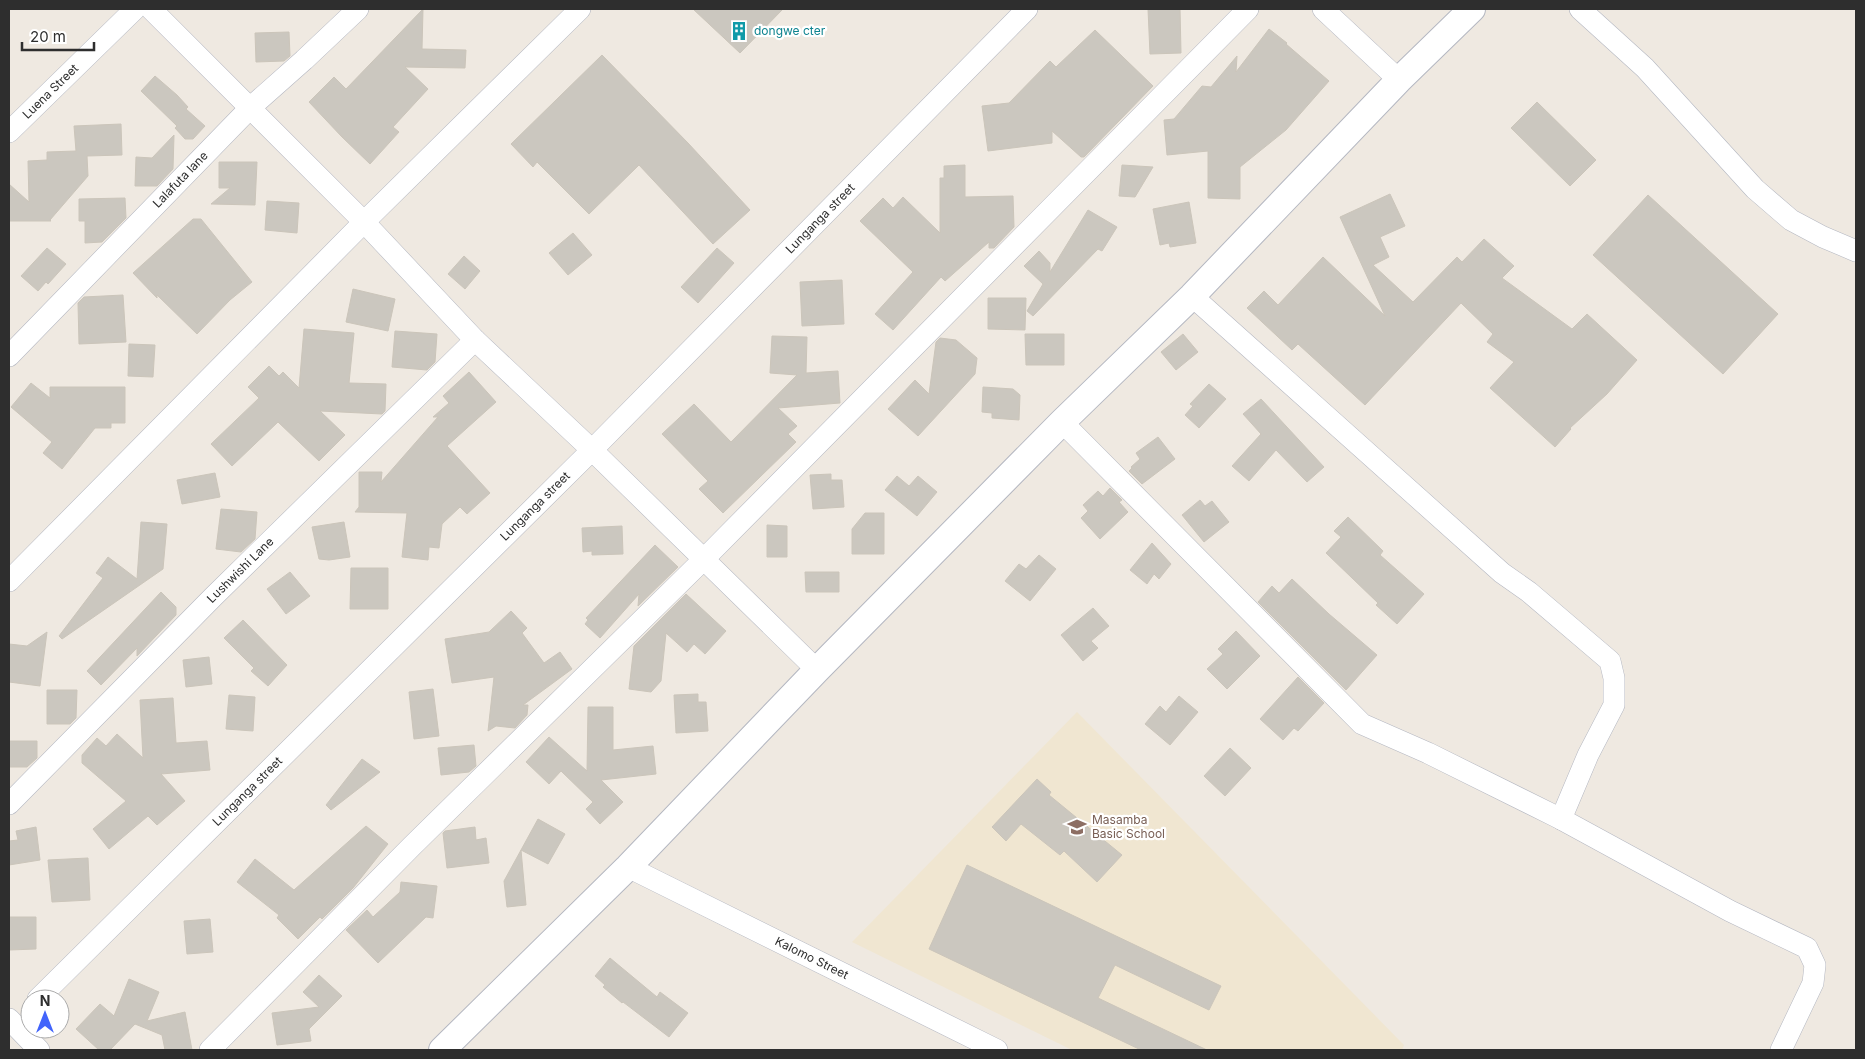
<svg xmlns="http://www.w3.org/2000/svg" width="1865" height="1059" font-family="Inter,sans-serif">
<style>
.education{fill:#f0e6d1}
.building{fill:#cbc7bf;stroke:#cbc5ba}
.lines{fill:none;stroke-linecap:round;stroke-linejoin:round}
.minor-casing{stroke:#b4b7c1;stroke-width:22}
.tertiary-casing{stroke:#b4b7c1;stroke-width:28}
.minor{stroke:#fff;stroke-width:21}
.tertiary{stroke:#fff;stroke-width:26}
.labels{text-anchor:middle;stroke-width:4.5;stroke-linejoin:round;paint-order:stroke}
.culture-label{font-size:12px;fill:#0d838f;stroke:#fff;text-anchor:start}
.street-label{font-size:12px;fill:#2e2e2e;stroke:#fff}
.education-label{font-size:12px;fill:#785e54;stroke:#fff;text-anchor:start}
</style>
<rect width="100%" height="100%" fill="#efe9e1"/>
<path class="education" d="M 1077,712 L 1404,1045 L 1402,1050 L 1072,1050 L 852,942 Z"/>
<path class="building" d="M 423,9 L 422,49 L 466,50 L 465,68 L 405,67 L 428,89 L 393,127 L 399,132 L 370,164 L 342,137 L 309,102 L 334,77 L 346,89 Z
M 693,9 L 783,9 L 740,53 Z
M 1148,9 L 1180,9 L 1181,53 L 1150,54 Z
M 1269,29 L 1287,43 L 1286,44 L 1329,81 L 1286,130 L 1240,167 L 1240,199 L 1208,198 L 1208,151 L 1167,155 L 1164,120 L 1174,119 L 1202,86 L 1211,87 L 1237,56 L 1236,72 Z
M 1095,30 L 1153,86 L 1084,157 L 1081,157 L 1052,131 L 1052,143 L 988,151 L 982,106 L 1009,103 L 1050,61 L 1056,67 Z
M 289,32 L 290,56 L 284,61 L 256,62 L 255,33 Z
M 602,55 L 688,143 L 750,210 L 713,244 L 639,165 L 589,214 L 537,162 L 533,167 L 511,144 Z
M 155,76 L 177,95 L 188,107 L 186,109 L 205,126 L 193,139 L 185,139 L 175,128 L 177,126 L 141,91 Z
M 1537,102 L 1596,160 L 1570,186 L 1511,128 Z
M 121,124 L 122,155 L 87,156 L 88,176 L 50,220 L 51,221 L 9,221 L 9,184 L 29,202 L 28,161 L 47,160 L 47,152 L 76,151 L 74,126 Z
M 174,135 L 173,169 L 157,186 L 135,186 L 136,157 L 152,158 Z
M 219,162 L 257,162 L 255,205 L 211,204 L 230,188 L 219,188 Z
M 965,165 L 965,197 L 1013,196 L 1014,227 L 994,248 L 989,248 L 989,242 L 945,281 L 941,277 L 893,330 L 875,314 L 913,272 L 860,221 L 883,198 L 893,208 L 903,197 L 940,233 L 940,178 L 944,178 L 944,166 Z
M 1122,165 L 1153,167 L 1135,197 L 1119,196 Z
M 1390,194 L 1405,226 L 1380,237 L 1389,257 L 1373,265 L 1413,302 L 1457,257 L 1462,262 L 1484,239 L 1514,266 L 1502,278 L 1572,329 L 1587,314 L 1637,360 L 1607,394 L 1570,428 L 1571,429 L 1555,447 L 1490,388 L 1514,362 L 1487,342 L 1493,334 L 1461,303 L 1365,405 L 1298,344 L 1292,350 L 1247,308 L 1264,291 L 1278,305 L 1323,257 L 1385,316 L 1340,217 Z
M 1648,195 L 1778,314 L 1723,374 L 1593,255 Z
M 125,198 L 126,218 L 102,242 L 85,243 L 85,221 L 79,221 L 79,199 Z
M 267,201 L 299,203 L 297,233 L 265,230 Z
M 1189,202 L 1196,243 L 1170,247 L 1169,243 L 1160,245 L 1153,209 Z
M 1088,210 L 1117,227 L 1102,251 L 1098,249 L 1033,316 L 1027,311 L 1043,284 L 1024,266 L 1039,251 L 1050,263 L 1050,272 Z
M 193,219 L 201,219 L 252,282 L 230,300 L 197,334 L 157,295 L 157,298 L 133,273 Z
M 573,233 L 592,255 L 568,275 L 549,253 Z
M 47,248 L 66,264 L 48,284 L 46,282 L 38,291 L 21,276 Z
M 717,248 L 734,263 L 698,303 L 681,287 Z
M 464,256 L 480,271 L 465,289 L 448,274 Z
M 842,280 L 844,324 L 802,326 L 800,282 Z
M 353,289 L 395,299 L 388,331 L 346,322 Z
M 123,295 L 126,342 L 79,344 L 78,303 L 84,297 Z
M 988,298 L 1026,298 L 1025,330 L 988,329 Z
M 304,329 L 354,333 L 349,383 L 386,384 L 385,411 L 382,414 L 320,411 L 345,435 L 319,461 L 278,422 L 232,466 L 211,444 L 259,398 L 248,387 L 269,366 L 279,376 L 283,372 L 299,388 Z
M 395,331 L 437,334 L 435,362 L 427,370 L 392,367 Z
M 1025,334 L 1064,334 L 1064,365 L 1026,365 Z
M 1183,334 L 1198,352 L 1176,370 L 1161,352 Z
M 772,336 L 807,337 L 806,373 L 838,371 L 840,403 L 778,408 L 797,426 L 788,434 L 796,442 L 723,513 L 699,489 L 708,481 L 662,434 L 694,404 L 731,442 L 797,375 L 770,373 Z
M 940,338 L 956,340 L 977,358 L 975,374 L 918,436 L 888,409 L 915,380 L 929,394 L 936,342 Z
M 129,344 L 155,345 L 153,377 L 128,376 Z
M 469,372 L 496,402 L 447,446 L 490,493 L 467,514 L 460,507 L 442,524 L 439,548 L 429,547 L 428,560 L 402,557 L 407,513 L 355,512 L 359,507 L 359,472 L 382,472 L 381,482 L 438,417 L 433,417 L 449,403 L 443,396 Z
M 31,383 L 50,398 L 50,387 L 125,387 L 125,423 L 111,423 L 111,428 L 95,428 L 62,469 L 43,453 L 52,442 L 11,407 Z
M 1209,384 L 1226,399 L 1199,428 L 1185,415 L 1193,406 L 1190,404 Z
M 983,387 L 1013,389 L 1020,395 L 1019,420 L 992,418 L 992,413 L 982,412 Z
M 1261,399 L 1324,467 L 1307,482 L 1276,450 L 1249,481 L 1232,466 L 1261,434 L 1243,414 Z
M 1158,437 L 1175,459 L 1142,484 L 1129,471 L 1132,468 L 1131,467 L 1140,459 L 1136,453 Z
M 215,473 L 220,497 L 182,504 L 177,480 Z
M 831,474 L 831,480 L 842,480 L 844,507 L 813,509 L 810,475 Z
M 897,476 L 909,486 L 918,476 L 937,492 L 917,516 L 885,490 Z
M 1110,488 L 1122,500 L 1119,502 L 1128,512 L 1100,539 L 1081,518 L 1088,511 L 1083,505 L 1098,491 L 1103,496 Z
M 1200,500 L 1205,506 L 1212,501 L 1229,522 L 1204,542 L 1182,515 Z
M 221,509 L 257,512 L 255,539 L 241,552 L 216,549 Z
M 865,513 L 884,513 L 884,554 L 852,554 L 852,529 Z
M 1348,517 L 1383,551 L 1380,555 L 1424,594 L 1397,624 L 1376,605 L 1378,603 L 1326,553 L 1341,537 L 1334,531 Z
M 141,522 L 167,524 L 163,569 L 62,639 L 59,636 L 103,578 L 96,573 L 108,557 L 137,579 Z
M 344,522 L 350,557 L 329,560 L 319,559 L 312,527 Z
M 767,525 L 787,526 L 787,557 L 767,557 Z
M 622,526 L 623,554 L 592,555 L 592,551 L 583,552 L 582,528 Z
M 1152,543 L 1171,564 L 1159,579 L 1154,574 L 1147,584 L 1130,570 Z
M 655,545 L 678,567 L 638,606 L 639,594 L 600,638 L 585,624 L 588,620 L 586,618 Z
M 1039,555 L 1056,569 L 1030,601 L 1005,581 L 1019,564 L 1026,569 Z
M 351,568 L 388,568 L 388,609 L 350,609 Z
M 290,572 L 310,596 L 286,614 L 267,589 Z
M 805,572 L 839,572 L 839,592 L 806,592 Z
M 1292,579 L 1329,614 L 1377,655 L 1346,690 L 1258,602 L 1272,586 L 1279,593 Z
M 161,592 L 176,607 L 176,615 L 137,656 L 137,648 L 101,685 L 87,671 Z
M 686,594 L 726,631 L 705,654 L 694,644 L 687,652 L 666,633 L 661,681 L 651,692 L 629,689 L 634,646 Z
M 1093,608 L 1109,626 L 1091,641 L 1098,648 L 1083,661 L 1061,635 Z
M 511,611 L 527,628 L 522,633 L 544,663 L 560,652 L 572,669 L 523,705 L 528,705 L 527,715 L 515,728 L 496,726 L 488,731 L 494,677 L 452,683 L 445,639 L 489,632 Z
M 243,620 L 287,665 L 268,686 L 251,671 L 254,668 L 224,638 Z
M 1236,631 L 1260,656 L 1227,689 L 1207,669 L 1223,654 L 1218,649 Z
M 47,632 L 40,686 L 9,682 L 9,644 L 27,646 Z
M 209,657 L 212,684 L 186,687 L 183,660 Z
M 1298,677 L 1324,703 L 1298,731 L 1294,728 L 1283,740 L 1260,719 Z
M 433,689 L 439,736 L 414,739 L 409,692 Z
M 47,690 L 77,690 L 76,718 L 70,724 L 47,724 Z
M 698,694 L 698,702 L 706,702 L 708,731 L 676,733 L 674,695 Z
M 229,695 L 255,697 L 253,731 L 226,729 Z
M 1179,696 L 1198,712 L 1170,745 L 1145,724 L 1160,706 L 1166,712 Z
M 173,698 L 176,743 L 207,741 L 210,770 L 161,774 L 185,801 L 157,825 L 148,816 L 109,849 L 93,829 L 126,801 L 82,763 L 82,755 L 97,738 L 106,746 L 117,734 L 143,758 L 140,700 Z
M 588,707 L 613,707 L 613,750 L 653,746 L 656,774 L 601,780 L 623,802 L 600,824 L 586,809 L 593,802 L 561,771 L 549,784 L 526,762 L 549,737 L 587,771 Z
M 9,741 L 37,741 L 37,758 L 27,767 L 9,767 Z
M 474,745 L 476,766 L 469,772 L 441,775 L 438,748 Z
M 1230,748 L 1251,768 L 1225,796 L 1204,776 Z
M 362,759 L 380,772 L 331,810 L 326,805 Z
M 1037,779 L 1051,792 L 1049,795 L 1122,855 L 1097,882 L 1064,851 L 1060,855 L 1021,824 L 1006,841 L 992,827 Z
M 538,819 L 565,834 L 548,864 L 521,850 Z
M 366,826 L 388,844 L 353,888 L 322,919 L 320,917 L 298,939 L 277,918 L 279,915 L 237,882 L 255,859 L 294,890 Z
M 36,827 L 40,860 L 9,865 L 9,841 L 18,840 L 16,831 Z
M 475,827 L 476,840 L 486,838 L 489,863 L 447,868 L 443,833 L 445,831 Z
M 521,850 L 526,905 L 507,907 L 504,881 Z
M 88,858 L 90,900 L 52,902 L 48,860 Z
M 967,865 L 1221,986 L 1209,1010 L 1115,965 L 1098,998 L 1207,1050 L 1141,1050 L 929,949 Z
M 401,882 L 437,886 L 433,918 L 426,917 L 378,963 L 346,930 L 367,910 L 373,917 L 400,892 Z
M 9,917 L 36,917 L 36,949 L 9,950 Z
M 210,919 L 213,952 L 187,954 L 184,921 Z
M 610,958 L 657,997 L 660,992 L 688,1013 L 669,1037 L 623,1002 L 622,1003 L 603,987 L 605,985 L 595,976 Z
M 319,975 L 342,996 L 309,1029 L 311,1041 L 277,1045 L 272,1013 L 319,1007 L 303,992 Z
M 129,979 L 159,992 L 147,1021 L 185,1012 L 192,1050 L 165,1050 L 162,1035 L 135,1024 L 110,1050 L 99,1050 L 76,1029 L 100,1004 L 114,1016 Z"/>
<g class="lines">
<g class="minor-casing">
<g id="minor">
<path d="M 151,9 L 364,222 L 475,340 L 592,450 L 817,670"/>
<path d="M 1323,9 L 1399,80"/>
<path d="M 1580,9 L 1645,68 L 1755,189 L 1791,220 L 1823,237 L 1856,251"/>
<path id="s1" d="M 9,132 L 135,9"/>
<path d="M 1192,296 L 1502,573 L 1529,592 L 1610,661 L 1614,678 L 1614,705 L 1588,755 L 1561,819"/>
<path id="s2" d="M 9,356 L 251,107 L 304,60 L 358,9"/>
<path d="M 1062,422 L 1362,724 L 1428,753 L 1561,819 L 1730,911 L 1807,948 L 1815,965 L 1813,983 L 1781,1050"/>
<path d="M 9,581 L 364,222 L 580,9"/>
<path id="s3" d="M 9,804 L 213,597 L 475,340"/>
<path id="s4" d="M 628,867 L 997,1050"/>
<path id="s5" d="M 38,999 L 592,450 L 1027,9"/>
<path d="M 9,1019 L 39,1050"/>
<path d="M 210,1050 L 412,846 L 703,560 L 1248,9"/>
</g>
</g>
<g class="tertiary-casing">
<path id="tertiary" d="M 442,1050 L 628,867 L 817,670 L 1062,422 L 1192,296 L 1399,80 L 1472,9"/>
</g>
<use href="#minor" class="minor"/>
<use href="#tertiary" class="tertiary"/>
</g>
<defs>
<g id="building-bare" transform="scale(1.5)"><path d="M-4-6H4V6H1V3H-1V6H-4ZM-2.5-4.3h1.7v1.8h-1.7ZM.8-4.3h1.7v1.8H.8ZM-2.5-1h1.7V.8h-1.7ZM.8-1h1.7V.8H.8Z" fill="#0f9aa8" stroke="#fff" stroke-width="2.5" paint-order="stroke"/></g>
<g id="school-bare" transform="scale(1.5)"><path d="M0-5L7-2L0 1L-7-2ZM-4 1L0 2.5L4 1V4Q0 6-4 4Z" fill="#8d6e63" stroke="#fff" stroke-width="2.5" paint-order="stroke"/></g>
</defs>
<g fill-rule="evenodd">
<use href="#building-bare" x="739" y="31"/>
<use href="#school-bare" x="1077" y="827"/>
</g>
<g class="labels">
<g class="culture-label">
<text x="754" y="35">dongwe cter</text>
</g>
<g class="street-label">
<text dy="4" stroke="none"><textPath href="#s1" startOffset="58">Luena Street</textPath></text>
<text dy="4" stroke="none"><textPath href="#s2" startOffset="246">Lalafuta lane</textPath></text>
<text dy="4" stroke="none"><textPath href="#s5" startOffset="1105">Lunganga street</textPath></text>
<text dy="4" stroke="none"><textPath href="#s5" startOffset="700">Lunganga street</textPath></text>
<text dy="4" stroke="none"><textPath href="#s3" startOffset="329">Lushwishi Lane</textPath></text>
<text dy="4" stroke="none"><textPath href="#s5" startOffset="295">Lunganga street</textPath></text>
<text dy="4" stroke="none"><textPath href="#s4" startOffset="205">Kalomo Street</textPath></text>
</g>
<g class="education-label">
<text x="1092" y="824">Masamba<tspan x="1092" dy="14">Basic School</tspan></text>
</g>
</g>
<rect width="1865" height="1059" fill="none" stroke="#2e2e2e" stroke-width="20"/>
<g transform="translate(45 1014)"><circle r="24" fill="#ffffff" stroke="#ababab"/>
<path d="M0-4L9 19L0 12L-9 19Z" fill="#4264fb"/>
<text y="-8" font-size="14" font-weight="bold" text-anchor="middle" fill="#2e2e2e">N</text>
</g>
<path d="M22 42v8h72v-8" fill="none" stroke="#2e2e2e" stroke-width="2.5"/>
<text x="30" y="42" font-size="15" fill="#2e2e2e" stroke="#ffffff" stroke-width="4" paint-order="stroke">20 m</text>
</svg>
